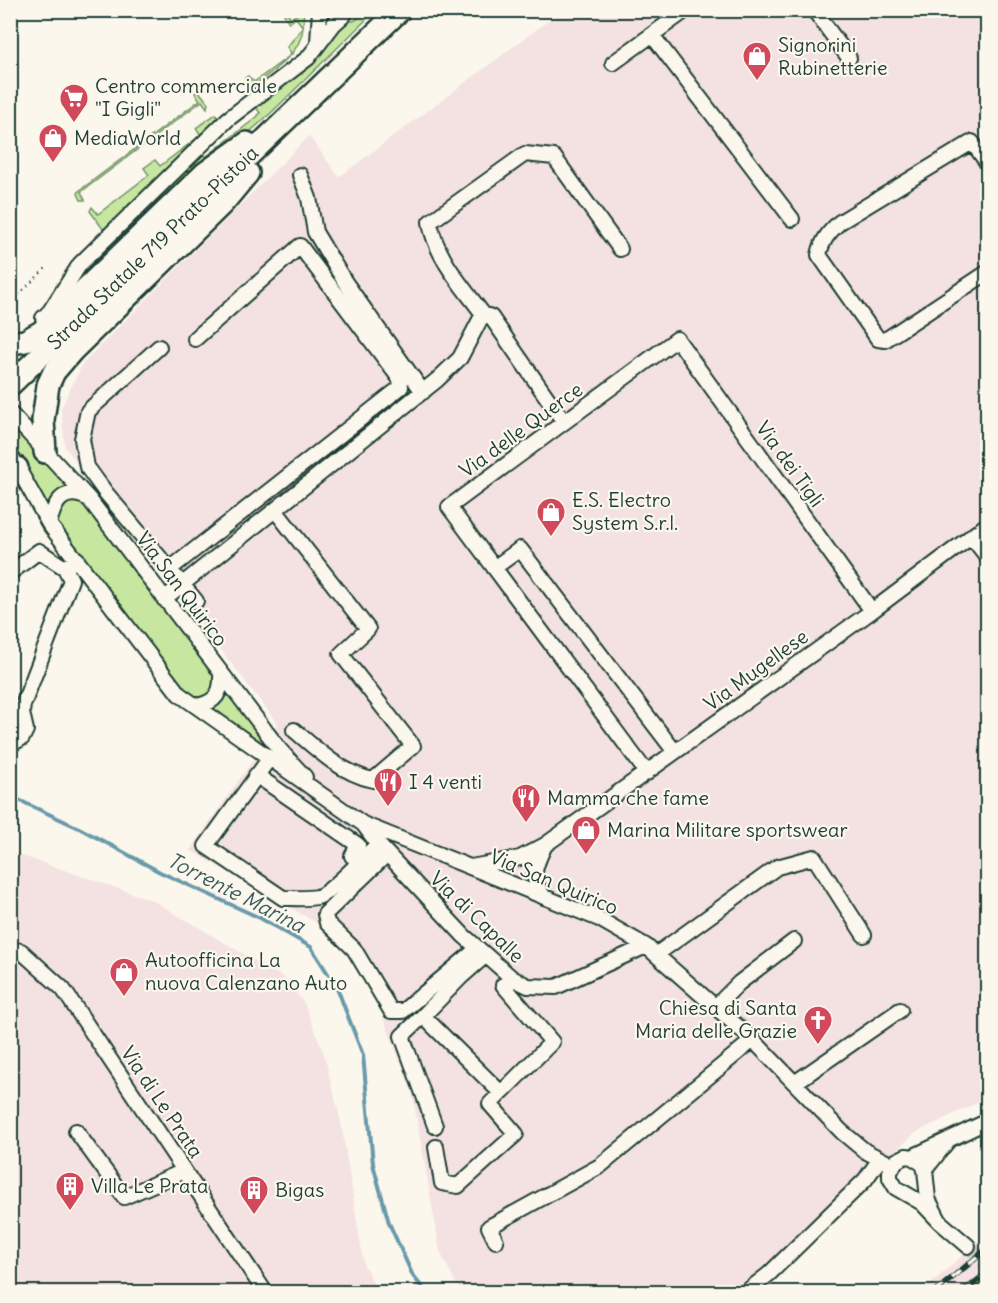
<svg xmlns="http://www.w3.org/2000/svg" width="998" height="1303" font-family="Delius,sans-serif">
<style>
.built{fill:#f4e2e2}
.green{fill:#c7e7a0;stroke:#73926a;stroke-width:1.5}
.lines{fill:none;stroke-linecap:round;stroke-linejoin:round}
.stream{stroke:#6999ab;stroke-width:4}
.minor-tunnel{stroke:#cfd2c7;stroke-width:14;stroke-dasharray:14 7;stroke-linecap:butt}
.minor-casing{stroke:#1f3d34;stroke-width:18}
.highway-casing{stroke:#1f3d34;stroke-width:26}
.path{stroke:#1f3d34;stroke-width:2;stroke-dasharray:1.5 4.5;stroke-linecap:butt}
.minor{stroke:#fbf7ec;stroke-width:14}
.highway{stroke:#fbf7ec;stroke-width:21}
.rail-casing{stroke:#1f3d34;stroke-width:6}
.rail{stroke:#fbf7ec;stroke-width:4;stroke-dasharray:11;stroke-linecap:butt}
.labels{text-anchor:middle;stroke-width:4.5;stroke-linejoin:round;paint-order:stroke}
.poi-label{font-size:20px;fill:#1f3d34;stroke:#fbf7ec;text-anchor:start}
.street-label{font-size:20px;fill:#1f3d34;stroke:#fbf7ec}
.water-label{font-size:21px;font-style:italic;fill:#385c5c;stroke:#fbf7ec}
</style>
<rect width="100%" height="100%" fill="#fbf7ec"/>
<filter id="ink" filterUnits="userSpaceOnUse"><feTurbulence type="fractalNoise" baseFrequency=".0167" numOctaves="2"/><feDisplacementMap in="SourceGraphic" scale="12" xChannelSelector="R" yChannelSelector="G"/><feConvolveMatrix kernelMatrix="1 2 1 2 8 2 1 2 1" color-interpolation-filters="sRGB"/></filter>
<g filter="url(#ink)">
<path class="built" d="M 967,10 L 987,24 L 987,1098 L 915,1133 L 746,1292 L 460,1292 L 440,1252 L 412,1092 L 369,981 L 320,925 L 190,850 L 278,724 L 65,447 L 61,408 L 83,363 L 309,136 L 339,177 L 556,15 L 553,11 Z
M 11,852 L 152,900 L 286,979 L 304,1003 L 323,1051 L 341,1122 L 364,1265 L 378,1292 L 11,1292 Z
M 987,1234 L 987,1284 L 978,1292 L 921,1292 Z"/>
<path class="green" d="M 286,11 L 291,18 L 303,11 C 308,50 282,63 255,85 L 250,86 L 245,78 L 248,76 L 254,82 L 292,54 L 287,47 L 303,27 L 296,18 L 289,23 L 284,14 Z
M 366,11 L 375,11 L 273,111 L 73,291 C 76,276 87,263 99,254 C 104,250 110,249 114,244 C 143,214 173,184 202,155 L 207,156 L 257,117 L 260,113 L 256,107 L 313,63 L 341,24 L 356,20 Z
M 198,90 L 208,103 L 207,108 L 202,101 L 81,192 L 85,200 L 81,200 L 78,194 L 79,191 L 200,100 L 195,93 Z
M 216,114 L 218,120 L 108,229 L 103,229 L 90,211 L 92,207 L 98,214 L 149,175 L 144,168 L 155,160 L 160,166 L 201,135 L 196,128 Z
M 10,420 L 76,490 L 46,512 L 11,445 Z
M 69,499 L 86,503 L 214,672 L 217,678 L 211,695 L 199,700 L 187,696 L 58,527 L 56,522 L 57,511 Z
M 226,687 L 275,754 L 205,708 Z"/>
<g class="lines">
<path class="stream" d="M 10,796 L 79,828 L 160,872 L 260,918 L 311,947 L 337,988 L 363,1055 L 373,1164 L 389,1223 L 413,1276 L 426,1292"/>
<path class="minor-tunnel" d="M 968,1246 L 988,1266"/>
<g class="minor-casing">
<path id="minor" d="M 814,10 L 849,58
M 652,35 L 792,219
M 318,42 L 320,10
M 613,63 L 686,10
M 988,164 L 972,142 L 840,222 C 829,232 822,240 819,255 L 878,339 L 885,340 L 988,272
M 300,175 L 309,198 L 315,232 L 345,282 L 423,392
M 483,314 L 491,317 L 564,422
M 43,318 L 50,311 L 80,264 L 228,119 L 308,58 L 334,24 L 344,15
M 159,347 L 88,411 L 82,439 L 87,467 L 106,493 L 196,601
M 10,413 L 89,499 L 280,750 L 305,777
M 10,454 L 49,524 L 179,694 L 363,824 L 599,919 L 646,946 L 753,1040 L 842,1132 L 865,1151 L 892,1165
M 275,510 L 368,629 L 341,654 L 413,746 L 373,780 C 342,773 318,751 294,730
M 49,524 C 54,504 62,486 87,498
M 971,536 L 988,558
M 494,568 L 520,549 L 675,752
M 170,569 L 401,387 L 400,379 L 300,246 L 195,339
M 10,573 L 39,551 L 65,568
M 164,599 L 437,380 L 460,358 L 483,314 C 463,287 435,256 430,222 L 525,154 L 554,157 L 620,249
M 196,706 C 216,703 222,693 221,673
M 10,745 L 22,738 L 26,730 L 22,713 L 23,705 L 71,580 L 65,568 L 77,559
M 269,759 L 206,846 L 283,898 C 294,898 306,899 317,897 C 330,894 366,855 378,844
M 647,773 L 449,507 L 677,339 L 872,611
M 256,775 L 358,845 L 352,856 L 360,861
M 364,825 L 378,844 L 464,936 L 512,978 L 528,986 L 556,987 L 646,946
M 387,854 L 325,914 L 327,923 L 354,949 L 391,1011 L 403,1011 L 478,948
M 471,867 L 520,858 L 545,845 L 872,611 L 988,524
M 544,897 C 529,876 535,866 545,845
M 10,949 L 21,951 L 63,989 L 265,1292
M 657,954 L 777,867 L 814,857 L 864,935
M 716,1006 L 739,983 L 794,941
M 423,1016 L 402,1036 L 435,1126
M 796,1082 L 900,1010
M 501,1093 L 552,1042 L 503,985
M 76,1131 L 124,1197 L 184,1171
M 436,1147 L 442,1183 L 458,1186 L 516,1134 L 490,1104 L 501,1093 L 423,1016 L 461,977 L 486,955
M 912,1157 L 988,1121
M 925,1170 L 947,1142
M 940,1222 L 928,1199 L 925,1170 L 923,1164 L 912,1157 L 906,1156 L 896,1161 L 890,1172 L 890,1178 L 896,1188 L 922,1203 L 940,1222 L 968,1246
M 496,1241 L 489,1227 L 600,1166 L 753,1040
M 746,1292 L 769,1274 L 865,1180 L 880,1159"/>
</g>
<g class="highway-casing">
<g id="highway">
<path d="M 10,343 L 25,341 L 41,332 L 205,173 L 247,143"/>
<path id="s1" d="M 10,385 L 400,10"/>
<path d="M 45,452 L 43,420 L 48,385 L 54,372 L 72,351 L 223,203 L 248,173"/>
<path d="M 10,466 L 17,468"/>
</g>
</g>
<path class="path" d="M 10,303 L 46,268"/>
<use href="#minor" class="minor"/>
<use href="#highway" class="highway"/>
<g class="rail-casing">
<path id="rail" d="M 935,1292 L 988,1248
M 963,1292 L 988,1272"/>
</g>
<use href="#rail" class="rail"/>
</g>
</g>
<defs>
<g id="shop-pin" transform="scale(1.5)"><path d="M0 17L-7.5 6A9.5 9.5 0 1 1 7.5 6Z" fill="#d1495b" stroke="#fbf7ec"/><path d="M-5-2.5h2.3a2.7 3.5 0 0 1 5.4 0H5L5.5 6h-11ZM-1.5-2.5h3a1.5 2.3 0 0 0-3 0Z" fill="#fff"/></g>
<g id="supermarket-pin" transform="scale(1.5)"><path d="M0 17L-7.5 6A9.5 9.5 0 1 1 7.5 6Z" fill="#d1495b" stroke="#fbf7ec"/><path d="M-6-5.5h2.5l.6 2H6L4.5 2H-2.5L-4.4-4H-6ZM-1.5 3.2a1.3 1.3 0 1 0 .1 0ZM3 3.2a1.3 1.3 0 1 0 .1 0Z" fill="#fff"/></g>
<g id="restaurant-pin" transform="scale(1.5)"><path d="M0 17L-7.5 6A9.5 9.5 0 1 1 7.5 6Z" fill="#d1495b" stroke="#fbf7ec"/><path d="M-5-6h1v4h1v-4h1v4h1v-4h1v5L-1.5 .5V6h-2V.5L-5-1ZM5-6V6H3V1.5H1.5Q1.5-4 5-6Z" fill="#fff"/></g>
<g id="church-pin" transform="scale(1.5)"><path d="M0 17L-7.5 6A9.5 9.5 0 1 1 7.5 6Z" fill="#d1495b" stroke="#fbf7ec"/><path d="M-1.2-6h2.4v3.5h3.3v2.4h-3.3V6h-2.4V-.1h-3.3v-2.4h3.3Z" fill="#fff"/></g>
<g id="building-pin" transform="scale(1.5)"><path d="M0 17L-7.5 6A9.5 9.5 0 1 1 7.5 6Z" fill="#d1495b" stroke="#fbf7ec"/><path d="M-4-6H4V6H1V3H-1V6H-4ZM-2.5-4.3h1.7v1.8h-1.7ZM.8-4.3h1.7v1.8H.8ZM-2.5-1h1.7V.8h-1.7ZM.8-1h1.7V.8H.8Z" fill="#fff"/></g>
</defs>
<g fill-rule="evenodd">
<use href="#shop-pin" x="757" y="56"/>
<use href="#supermarket-pin" x="74" y="98"/>
<use href="#shop-pin" x="53" y="138"/>
<use href="#shop-pin" x="551" y="512"/>
<use href="#restaurant-pin" x="388" y="782"/>
<use href="#restaurant-pin" x="526" y="798"/>
<use href="#shop-pin" x="586" y="830"/>
<use href="#shop-pin" x="124" y="972"/>
<use href="#church-pin" x="818" y="1020"/>
<use href="#building-pin" x="70" y="1186"/>
<use href="#building-pin" x="254" y="1190"/>
</g>
<g class="labels">
<g class="poi-label">
<text x="778" y="52">Signorini<tspan x="778" dy="23">Rubinetterie</tspan></text>
<text x="95" y="93">Centro commerciale<tspan x="95" dy="23">"I Gigli"</tspan></text>
<text x="74" y="145">MediaWorld</text>
<text x="572" y="507">E.S. Electro<tspan x="572" dy="23">System S.r.l.</tspan></text>
<text x="409" y="789">I 4 venti</text>
<text x="547" y="805">Mamma che fame</text>
<text x="607" y="837">Marina Militare sportswear</text>
<text x="145" y="967">Autoofficina La<tspan x="145" dy="23">nuova Calenzano Auto</tspan></text>
<text x="797" y="1015" text-anchor="end">Chiesa di Santa<tspan x="797" dy="23">Maria delle Grazie</tspan></text>
<text x="91" y="1193">Villa Le Prata</text>
<text x="275" y="1197">Bigas</text>
</g>
<g class="street-label">
<text dy="7" stroke="none"><textPath href="#s1" startOffset="198">Strada Statale 719 Prato-Pistoia</textPath></text>
<text transform="translate(521 430) rotate(-36)" y="7">Via delle Querce</text>
<text transform="translate(790 464) rotate(54)" y="7">Via dei Tigli</text>
<text transform="translate(182 589) rotate(53)" y="7">Via San Quirico</text>
<text transform="translate(756 670) rotate(-36)" y="7">Via Mugellese</text>
<text transform="translate(554 882) rotate(23)" y="7">Via San Quirico</text>
<text transform="translate(477 917) rotate(44)" y="7">Via di Capalle</text>
<text transform="translate(162 1102) rotate(56)" y="7">Via di Le Prata</text>
</g>
<g class="water-label">
<text transform="translate(236 893) rotate(27)" y="7">Torrente Marina</text>
</g>
</g>
<rect width="998" height="1303" fill="none" stroke="#fbf7ec" stroke-width="36"/>
<rect x="18" y="18" width="962" height="1267" fill="none" stroke="#1f3d34" stroke-width="2" filter="url(#ink)"/>
</svg>
